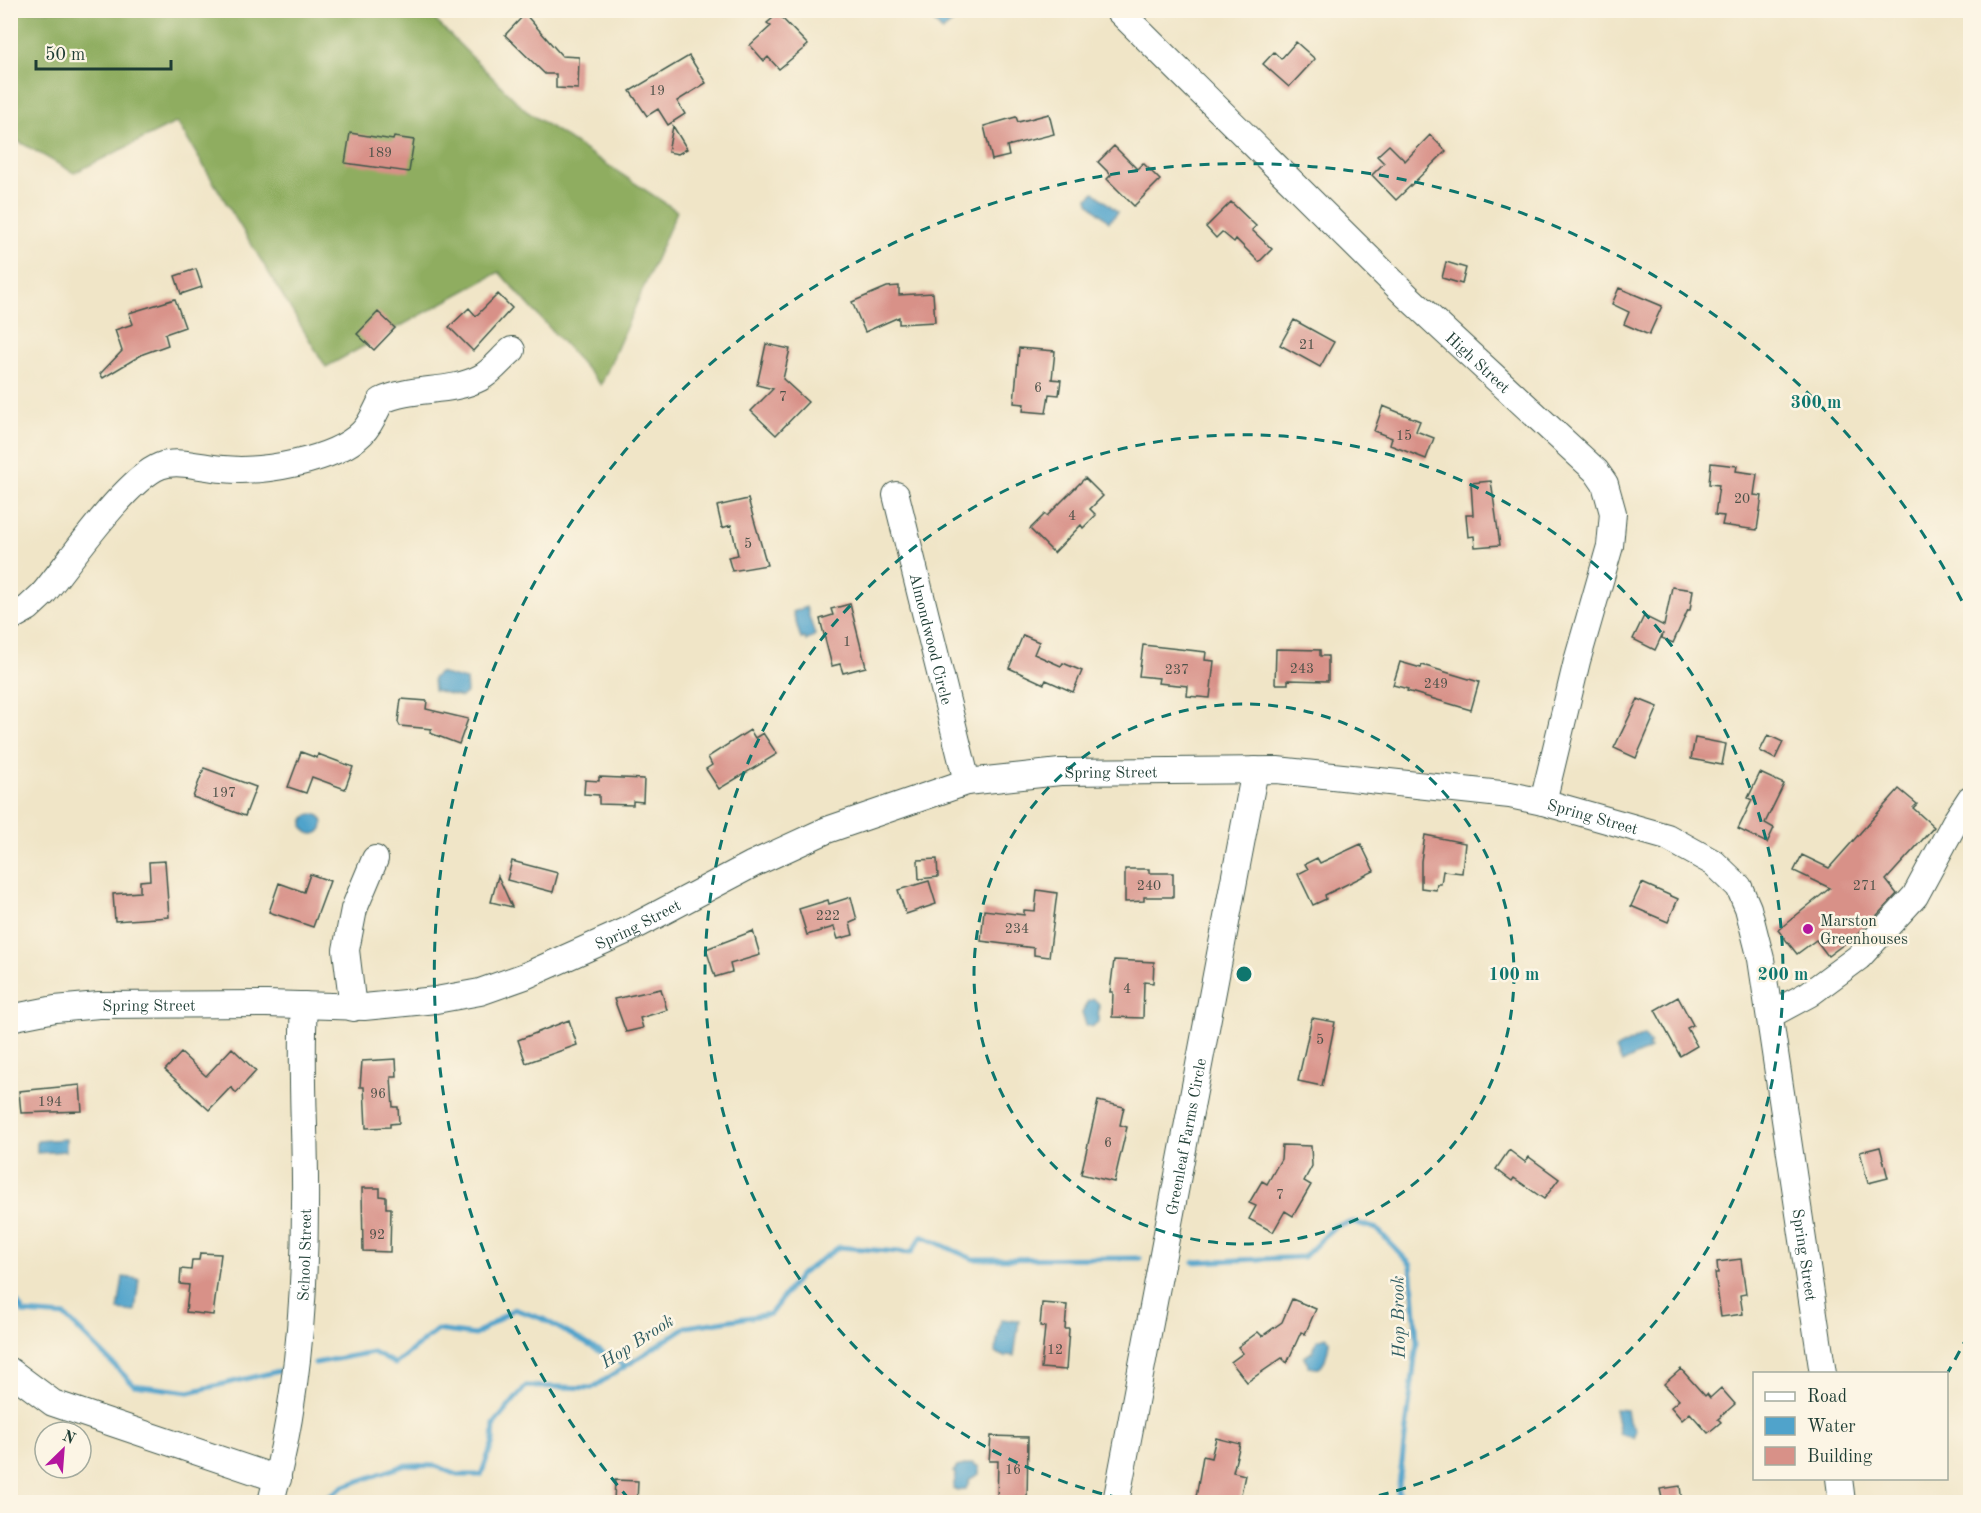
<svg xmlns="http://www.w3.org/2000/svg" width="1981" height="1513" font-family="'Old Standard TT',serif">
<style>
.forest{fill:#8fad60;stroke:#57754a;stroke-width:1.5}
.water{fill:#50a3cb;stroke:#387080;stroke-width:1.5}
.lines{fill:none;stroke-linecap:round;stroke-linejoin:round}
.stream{stroke:#50a3cb;stroke-width:5}
.building{fill:#d89188}
.minor-casing{stroke:#3e564a;stroke-width:28}
.minor{stroke:#fff;stroke-width:26}
.ring{fill:none;stroke:#0f766e;stroke-width:3;stroke-dasharray:10 8}
.poi-dot{fill:#b5179e;stroke:#fcf5e5;stroke-width:2}
.labels{text-anchor:middle;stroke-width:5;stroke-linejoin:round;paint-order:stroke}
.number-label{font-size:14px;fill:#4d5249}
.street-label{font-size:16px;fill:#1f3d34;stroke:#fcf5e5}
.poi-label{font-size:16px;fill:#1f3d34;stroke:#fcf5e5;text-anchor:start}
.water-label{font-size:18px;font-style:italic;fill:#2e5c61;stroke:#fcf5e5}
.centre{fill:#0f766e;stroke:#fcf5e5;stroke-width:3}
.ring-label{font-size:18px;text-anchor:middle;font-weight:bold;fill:#0f766e;stroke:#fcf5e5;stroke-width:5;stroke-linejoin:round;paint-order:stroke}
</style>
<rect width="100%" height="100%" fill="#fcf5e5"/>
<filter id="ink" filterUnits="userSpaceOnUse"><feTurbulence type="fractalNoise" baseFrequency=".0167" numOctaves="2"/><feDisplacementMap in="SourceGraphic" scale="12" xChannelSelector="R" yChannelSelector="G"/><feConvolveMatrix kernelMatrix="1 2 1 2 8 2 1 2 1" color-interpolation-filters="sRGB"/></filter>
<filter id="wash" filterUnits="userSpaceOnUse"><feTurbulence type="fractalNoise" baseFrequency=".008" numOctaves="4" result="noise"/><feDisplacementMap in="SourceGraphic" scale="24" xChannelSelector="R" yChannelSelector="G"/><feGaussianBlur stdDeviation="1.35" result="paint"/><feColorMatrix in="noise" values="0 0 0 0 0 0 0 0 0 0 0 0 0 0 0 0 0 1.4 0 .05"/><feComposite in="paint" operator="in"/></filter>
<g filter="url(#wash)">
<rect width="100%" height="100%" fill="#f0e5c7"/>
<path class="forest" d="M 11,11 L 426,11 L 526,111 L 677,211 L 601,385 L 499,272 L 326,367 L 177,122 L 74,173 L 11,137 Z"/>
<path class="water" d="M 941,11 L 965,11 L 966,12 L 942,31 L 931,18 Z
M 1094,192 L 1118,212 L 1109,222 L 1089,203 L 1088,198 Z
M 806,607 L 815,635 L 806,641 L 805,638 L 801,639 L 793,612 Z
M 439,673 L 466,680 L 467,692 L 461,697 L 434,690 L 433,678 Z
M303 824a10 10 0 1 1 20 0a10 10 0 1 1-20 0Z
M 1094,999 L 1099,1004 L 1098,1022 L 1092,1027 L 1086,1025 L 1082,1012 L 1088,1001 Z
M 1644,1035 L 1651,1044 L 1648,1046 L 1650,1049 L 1622,1063 L 1616,1049 Z
M 66,1139 L 66,1151 L 37,1153 L 37,1141 Z
M 123,1277 L 139,1279 L 135,1312 L 118,1310 Z
M 1001,1319 L 1019,1321 L 1014,1356 L 1007,1355 L 1006,1357 L 995,1353 Z
M 1326,1337 L 1329,1340 C 1329,1346 1325,1366 1319,1368 C 1316,1369 1312,1367 1309,1367 L 1304,1357 L 1313,1351 L 1317,1340 Z
M 1615,1409 L 1626,1410 L 1628,1421 L 1636,1430 L 1633,1438 L 1620,1434 Z
M 972,1463 L 979,1467 L 979,1474 L 970,1479 L 966,1489 L 957,1490 L 953,1488 L 956,1475 L 953,1472 L 957,1467 Z"/>
<g class="lines">
<path class="stream" d="M 1194,1262 L 1304,1257 L 1335,1226 L 1354,1222 L 1377,1229 L 1411,1265 L 1417,1342 L 1398,1493 L 1408,1502
M 10,1292 L 24,1313 L 65,1316 L 134,1385 L 189,1392 L 284,1370
M 315,1363 L 373,1352 L 395,1364 L 437,1330 L 475,1335 L 514,1309 L 543,1319 L 626,1366
M 320,1502 L 344,1486 L 406,1465 L 436,1466 L 457,1475 L 481,1475 L 493,1442 L 494,1424 L 526,1386 L 592,1388 L 686,1327 L 770,1314 L 801,1274 L 839,1247 L 911,1253 L 922,1236 L 973,1259 L 1140,1258"/>
</g>
<g id="blocks">
<path class="building" d="M 525,14 L 562,56 L 579,57 L 578,89 L 556,88 L 556,74 L 545,74 L 505,35 Z
M 778,14 L 808,45 L 779,69 L 768,57 L 764,61 L 750,45 L 771,26 L 767,23 Z
M 1296,42 L 1315,59 L 1289,87 L 1263,64 L 1274,52 L 1281,59 Z
M 689,56 L 706,83 L 677,101 L 685,114 L 668,125 L 658,109 L 647,116 L 630,91 Z
M 1049,114 L 1054,134 L 1007,146 L 1009,156 L 992,160 L 984,126 L 1016,117 L 1018,122 Z
M 673,126 L 687,149 L 678,154 L 668,152 Z
M 350,133 L 393,140 L 394,137 L 414,140 L 409,172 L 345,163 Z
M 1430,135 L 1446,151 L 1396,200 L 1372,175 L 1384,163 L 1377,156 L 1389,145 L 1405,161 Z
M 1114,146 L 1137,169 L 1143,163 L 1160,180 L 1134,206 L 1107,179 L 1111,175 L 1098,162 Z
M 1231,202 L 1256,226 L 1252,230 L 1272,249 L 1259,262 L 1236,239 L 1234,242 L 1222,232 L 1216,238 L 1206,227 Z
M 1446,262 L 1466,268 L 1462,284 L 1442,278 Z
M 196,269 L 202,287 L 181,294 L 175,276 Z
M 899,286 L 899,295 L 933,293 L 935,322 L 899,324 L 899,317 L 865,332 L 852,302 L 887,287 Z
M 1619,288 L 1662,306 L 1649,335 L 1624,324 L 1629,312 L 1612,304 Z
M 498,294 L 512,308 L 473,351 L 449,327 L 469,308 L 476,316 Z
M 175,299 L 185,327 L 165,334 L 168,345 L 143,354 L 103,378 L 100,374 L 122,351 L 115,330 L 133,324 L 129,313 Z
M 378,312 L 395,328 L 374,350 L 357,334 Z
M 1294,320 L 1334,342 L 1320,367 L 1280,345 Z
M 766,344 L 790,349 L 783,379 L 808,402 L 776,435 L 751,411 L 773,389 L 757,385 Z
M 1019,348 L 1055,351 L 1052,379 L 1061,380 L 1059,395 L 1049,394 L 1046,413 L 1023,411 L 1024,404 L 1014,403 Z
M 1383,406 L 1420,421 L 1416,431 L 1434,438 L 1426,459 L 1390,445 L 1392,438 L 1374,431 Z
M 1711,463 L 1737,466 L 1736,471 L 1757,474 L 1754,495 L 1762,496 L 1757,530 L 1722,525 L 1724,516 L 1715,515 L 1719,485 L 1709,484 Z
M 1085,478 L 1103,496 L 1090,509 L 1096,515 L 1083,528 L 1081,525 L 1054,553 L 1030,529 L 1045,514 L 1047,516 Z
M 1491,481 L 1500,545 L 1475,547 L 1474,536 L 1468,537 L 1466,515 L 1473,515 L 1471,483 Z
M 748,499 L 767,565 L 732,571 L 728,557 L 738,555 L 731,525 L 722,528 L 717,506 Z
M 1672,587 L 1693,590 L 1690,610 L 1688,610 L 1673,643 L 1662,638 L 1663,633 L 1655,650 L 1633,639 L 1644,616 L 1664,626 Z
M 850,604 L 866,667 L 843,673 L 840,664 L 832,666 L 820,619 L 833,615 L 831,609 Z
M 1023,635 L 1039,642 L 1034,654 L 1061,666 L 1063,663 L 1082,671 L 1073,692 L 1046,680 L 1044,684 L 1009,668 Z
M 1143,645 L 1206,652 L 1205,660 L 1214,661 L 1210,698 L 1187,696 L 1188,686 L 1158,683 L 1159,678 L 1139,676 Z
M 1276,649 L 1320,650 L 1320,656 L 1328,656 L 1328,681 L 1288,680 L 1288,684 L 1275,684 Z
M 1400,662 L 1421,668 L 1422,665 L 1479,682 L 1471,710 L 1407,691 L 1408,689 L 1393,685 Z
M 401,699 L 427,701 L 426,709 L 468,719 L 459,744 L 430,733 L 432,729 L 400,726 L 398,722 Z
M 1638,699 L 1658,707 L 1636,758 L 1614,748 Z
M 750,730 L 755,738 L 763,733 L 777,754 L 719,789 L 706,769 L 712,765 L 708,757 Z
M 1768,735 L 1783,742 L 1775,759 L 1760,751 Z
M 1695,738 L 1726,744 L 1722,765 L 1691,759 Z
M 301,752 L 317,758 L 318,754 L 353,767 L 345,789 L 312,777 L 306,793 L 288,787 Z
M 204,768 L 256,787 L 245,816 L 193,797 Z
M 1760,773 L 1784,784 L 1765,823 L 1774,828 L 1767,843 L 1738,829 L 1752,800 L 1748,798 Z
M 599,777 L 644,779 L 643,802 L 633,801 L 633,805 L 599,804 L 599,795 L 584,794 L 585,780 L 599,781 Z
M 1899,789 L 1917,804 L 1913,808 L 1934,827 L 1886,880 L 1897,894 L 1864,929 L 1828,956 L 1816,940 L 1797,954 L 1778,930 L 1830,888 L 1794,871 L 1802,855 L 1829,868 Z
M 1425,835 L 1465,843 L 1462,873 L 1443,871 L 1441,884 L 1437,884 L 1436,890 L 1421,888 L 1421,861 Z
M 1361,844 L 1374,871 L 1325,895 L 1326,899 L 1313,905 L 1298,874 L 1308,869 L 1305,864 L 1317,858 L 1320,863 Z
M 937,859 L 938,877 L 919,879 L 918,860 Z
M 165,861 L 169,917 L 115,921 L 113,894 L 140,892 L 140,881 L 150,880 L 149,862 Z
M 512,861 L 558,873 L 553,892 L 507,880 Z
M 1125,869 L 1149,869 L 1149,873 L 1173,873 L 1173,897 L 1144,897 L 1144,901 L 1125,902 Z
M 310,874 L 330,881 L 313,927 L 269,912 L 279,883 L 304,892 Z
M 498,876 L 512,907 L 491,902 Z
M 929,881 L 936,904 L 906,914 L 898,890 Z
M 1642,883 L 1678,899 L 1668,922 L 1631,906 Z
M 1037,890 L 1057,893 L 1049,957 L 1034,955 L 1034,948 L 981,941 L 984,910 L 1024,915 L 1024,910 L 1035,911 Z
M 851,897 L 857,920 L 850,923 L 853,935 L 838,939 L 834,927 L 807,935 L 799,909 L 828,900 L 829,904 Z
M 753,931 L 760,955 L 730,964 L 732,972 L 715,977 L 706,949 Z
M 1114,960 L 1154,962 L 1153,983 L 1144,982 L 1143,1018 L 1112,1017 L 1113,992 L 1110,992 Z
M 661,989 L 667,1010 L 640,1018 L 643,1028 L 626,1032 L 614,999 Z
M 1678,997 L 1693,1025 L 1687,1028 L 1697,1046 L 1680,1056 L 1655,1010 Z
M 1312,1018 L 1335,1022 L 1322,1086 L 1298,1081 Z
M 569,1020 L 577,1045 L 526,1063 L 518,1040 Z
M 232,1048 L 256,1071 L 236,1093 L 231,1087 L 209,1110 L 165,1070 L 181,1053 L 206,1076 Z
M 396,1059 L 397,1077 L 391,1077 L 393,1107 L 398,1107 L 399,1123 L 390,1124 L 390,1127 L 366,1128 L 364,1087 L 360,1087 L 362,1061 Z
M 80,1085 L 82,1111 L 21,1113 L 19,1091 Z
M 1098,1101 L 1124,1107 L 1120,1125 L 1127,1127 L 1114,1182 L 1081,1174 Z
M 1282,1145 L 1311,1146 L 1312,1166 L 1304,1181 L 1311,1185 L 1293,1216 L 1285,1211 L 1273,1232 L 1249,1219 L 1256,1206 L 1249,1203 L 1262,1181 L 1267,1184 L 1281,1159 Z
M 1880,1147 L 1888,1178 L 1868,1183 L 1860,1152 Z
M 1509,1150 L 1525,1162 L 1529,1157 L 1559,1179 L 1544,1199 L 1514,1178 L 1512,1181 L 1496,1169 Z
M 362,1188 L 380,1188 L 380,1196 L 386,1197 L 386,1208 L 391,1208 L 390,1252 L 363,1251 Z
M 200,1253 L 221,1254 L 213,1315 L 186,1312 L 189,1285 L 180,1284 L 181,1269 L 191,1270 L 192,1260 L 199,1260 Z
M 1741,1259 L 1746,1294 L 1740,1295 L 1743,1314 L 1721,1317 L 1715,1273 L 1718,1273 L 1717,1262 Z
M 1292,1299 L 1316,1309 L 1305,1334 L 1301,1332 L 1287,1363 L 1282,1358 L 1247,1382 L 1231,1362 L 1243,1353 L 1238,1347 L 1258,1332 L 1262,1336 L 1282,1322 Z
M 1042,1303 L 1067,1305 L 1065,1329 L 1069,1329 L 1066,1370 L 1041,1368 L 1045,1327 L 1040,1326 Z
M 1681,1369 L 1705,1396 L 1707,1394 L 1710,1398 L 1721,1388 L 1735,1404 L 1718,1419 L 1721,1422 L 1708,1433 L 1690,1413 L 1682,1420 L 1671,1407 L 1679,1400 L 1664,1384 Z
M 991,1436 L 1028,1437 L 1027,1503 L 997,1503 L 998,1461 L 989,1461 Z
M 1216,1438 L 1240,1444 L 1233,1472 L 1245,1475 L 1240,1499 L 1233,1498 L 1232,1503 L 1195,1503 L 1203,1456 L 1211,1458 Z
M 615,1480 L 638,1481 L 637,1503 L 614,1502 Z
M 1680,1486 L 1682,1503 L 1663,1503 L 1660,1489 Z"/>
</g>
</g>
<g filter="url(#ink)">
<use href="#blocks" fill-opacity="0" stroke="#3e564a" stroke-width="1.5"/>
<g class="lines">
<g class="minor-casing">
<g id="minor">
<path id="s1" d="M 1118,10 L 1407,296 L 1596,471 L 1605,484 L 1613,513 L 1610,546 L 1577,661 L 1543,802"/>
<path id="s2" d="M 896,495 L 967,782"/>
<path d="M 10,618 L 28,608 L 43,594 C 69,563 125,480 160,466 C 178,459 204,468 223,469 C 262,473 334,461 362,433 C 371,424 375,413 381,401 C 412,386 449,394 480,378 C 492,372 502,358 512,350"/>
<path d="M 353,1008 L 346,950 L 354,909 L 375,859"/>
<path d="M 1770,1015 L 1809,994 L 1859,957 L 1915,896 L 1955,822 L 1970,799"/>
<path id="s3" d="M 10,1018 L 55,1009 L 99,1005 L 267,1004 L 364,1007 L 436,1000 L 480,992 L 525,976 L 628,930 L 753,864 L 827,830 L 967,782 L 1060,772 L 1277,770 L 1510,795 L 1543,802 L 1667,837 L 1714,863 L 1739,887 L 1748,908 L 1761,959 L 1823,1374"/>
<path d="M 10,1371 L 53,1403 L 278,1479"/>
<path d="M 1839,1478 L 1842,1502"/>
<path id="s4" d="M 271,1502 C 297,1405 305,1305 305,1205 C 306,1138 300,1072 304,1005"/>
<path id="s5" d="M 1116,1502 L 1255,770"/>
</g>
</g>
<use href="#minor" class="minor"/>
</g>
</g>
<g class="ring">
<circle cx="1244" cy="974" r="270"/>
<path d="M1137 1502A539 539 0 1 1 1351 1502"/>
<path d="M1968 1335A809 809 0 0 1 1948 1372M629 1499A809 809 0 1 1 1968 613"/>
</g>
<circle class="poi-dot" cx="1808" cy="929" r="6"/>
<g class="labels">
<g class="number-label">
<text x="657" y="95">19</text>
<text x="380" y="157">189</text>
<text x="1307" y="349">21</text>
<text x="1038" y="392">6</text>
<text x="783" y="401">7</text>
<text x="1404" y="440">15</text>
<text x="1742" y="503">20</text>
<text x="1072" y="520">4</text>
<text x="748" y="548">5</text>
<text x="847" y="646">1</text>
<text x="1302" y="673">243</text>
<text x="1177" y="674">237</text>
<text x="1436" y="688">249</text>
<text x="224" y="797">197</text>
<text x="1149" y="890">240</text>
<text x="1865" y="890">271</text>
<text x="828" y="920">222</text>
<text x="1017" y="933">234</text>
<text x="1127" y="993">4</text>
<text x="1320" y="1044">5</text>
<text x="378" y="1098">96</text>
<text x="50" y="1106">194</text>
<text x="1108" y="1147">6</text>
<text x="1280" y="1199">7</text>
<text x="377" y="1239">92</text>
<text x="1055" y="1354">12</text>
<text x="1013" y="1474">16</text>
</g>
<g class="street-label">
<text dy="6" stroke="none"><textPath href="#s1" startOffset="504">High Street</textPath></text>
<text dy="6" stroke="none"><textPath href="#s2" startOffset="148">Almondwood Circle</textPath></text>
<text dy="6" stroke="none"><textPath href="#s3" startOffset="1148">Spring Street</textPath></text>
<text dy="6" stroke="none"><textPath href="#s3" startOffset="1634">Spring Street</textPath></text>
<text dy="6" stroke="none"><textPath href="#s3" startOffset="644">Spring Street</textPath></text>
<text dy="6" stroke="none"><textPath href="#s3" startOffset="140">Spring Street</textPath></text>
<text dy="6" stroke="none"><textPath href="#s5" startOffset="372">Greenleaf Farms Circle</textPath></text>
<text dy="6" stroke="none"><textPath href="#s3" startOffset="2174">Spring Street</textPath></text>
<text dy="6" stroke="none"><textPath href="#s4" startOffset="250">School Street</textPath></text>
</g>
<g class="poi-label">
<text x="1820" y="926">Marston<tspan x="1820" dy="18">Greenhouses</tspan></text>
</g>
<g class="water-label">
<text transform="translate(1398 1317) rotate(-91)" y="6">Hop Brook</text>
<text transform="translate(637 1341) rotate(-33)" y="6">Hop Brook</text>
</g>
</g>
<circle cx="1244" cy="974" r="9" class="centre"/>
<g class="ring-label">
<text x="1816" y="408">300 m</text>
<text x="1514" y="980">100 m</text>
<text x="1783" y="980">200 m</text>
</g>
<rect width="1981" height="1513" fill="none" stroke="#fcf5e5" stroke-width="36"/>
<rect x="1753" y="1372" width="195" height="108" fill="#fcf5e5" stroke="#a4ab9e" stroke-width="1.5"/>
<rect x="1765" y="1392" width="30" height="9" fill="#ffffff" stroke="#a4ab9e" stroke-width="1.5"/>
<text x="1807" y="1402" font-size="18" fill="#1f3d34">Road</text>
<rect x="1765" y="1417" width="30" height="18" fill="#50a3cb" stroke="#a4ab9e" stroke-width="1.5"/>
<text x="1807" y="1432" font-size="18" fill="#1f3d34">Water</text>
<rect x="1765" y="1447" width="30" height="18" fill="#d89188" stroke="#a4ab9e" stroke-width="1.5"/>
<text x="1807" y="1462" font-size="18" fill="#1f3d34">Building</text>
<g transform="translate(63 1450) rotate(25)"><circle r="28" fill="#fcf5e5" stroke="#a4ab9e" stroke-width="1.5"/>
<path d="M0-4.5L10 22L0 15L-10 22Z" fill="#b5179e"/>
<text y="-9" font-size="16" font-weight="bold" text-anchor="middle" fill="#1f3d34">N</text>
</g>
<path d="M36 60v9h135v-9" fill="none" stroke="#1f3d34" stroke-width="3"/>
<text x="45" y="60" font-size="18" fill="#1f3d34" stroke="#fcf5e5" stroke-width="4.5" paint-order="stroke">50 m</text>
</svg>
